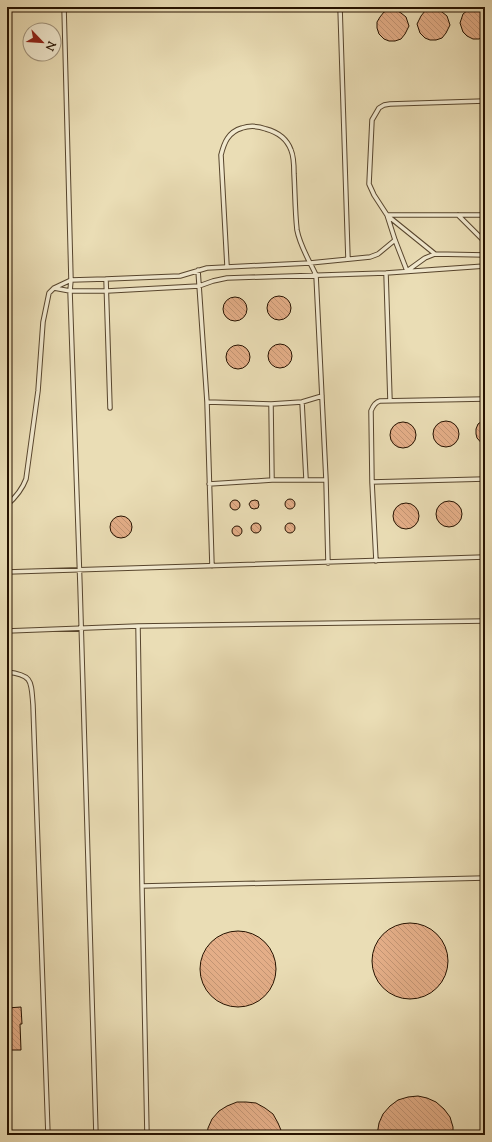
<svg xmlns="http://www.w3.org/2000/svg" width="492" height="1142" font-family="'Sorts Mill Goudy',serif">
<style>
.building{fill:url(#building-back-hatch);stroke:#261200}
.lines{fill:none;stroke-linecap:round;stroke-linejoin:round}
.lane-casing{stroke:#57452d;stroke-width:5.5}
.lane{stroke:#f1e9cf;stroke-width:3.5}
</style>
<defs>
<pattern id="building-back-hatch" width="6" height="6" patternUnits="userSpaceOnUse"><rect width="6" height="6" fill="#e4ae88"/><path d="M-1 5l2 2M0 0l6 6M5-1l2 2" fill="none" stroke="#c39574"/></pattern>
</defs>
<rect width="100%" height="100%" fill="#eaddb5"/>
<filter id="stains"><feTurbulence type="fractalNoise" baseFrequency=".005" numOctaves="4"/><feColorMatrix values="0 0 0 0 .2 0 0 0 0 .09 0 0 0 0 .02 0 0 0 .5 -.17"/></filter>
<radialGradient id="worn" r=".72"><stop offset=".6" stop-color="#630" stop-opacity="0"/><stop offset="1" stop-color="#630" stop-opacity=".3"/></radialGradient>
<path class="building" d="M 473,8 L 479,8 L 485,10 L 485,36 L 479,39 L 473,39 L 467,36 L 463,32 L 460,23 L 463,14 L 468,10 Z
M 431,9 L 437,9 L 442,12 L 447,16 L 450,25 L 446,33 L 442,38 L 436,40 L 430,40 L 425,38 L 420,33 L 417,24 L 421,16 L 425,11 Z
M 390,10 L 396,10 L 401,13 L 406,17 L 409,26 L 405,34 L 401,39 L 395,41 L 389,41 L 384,39 L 379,34 L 377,28 L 377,22 L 380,17 L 384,12 Z
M267 308a12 12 0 1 1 24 0a12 12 0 1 1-24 0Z
M223 309a12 12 0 1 1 24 0a12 12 0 1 1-24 0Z
M268 356a12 12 0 1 1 24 0a12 12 0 1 1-24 0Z
M226 357a12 12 0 1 1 24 0a12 12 0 1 1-24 0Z
M 485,419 L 485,447 L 477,438 L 476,434 L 476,429 L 478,424 Z
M433 434a13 13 0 1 1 26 0a13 13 0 1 1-26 0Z
M390 435a13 13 0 1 1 26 0a13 13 0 1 1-26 0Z
M285 504a5 5 0 1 1 10 0a5 5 0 1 1-10 0Z
M 255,500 L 258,501 L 259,505 L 258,508 L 254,509 L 251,508 L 249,504 L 251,501 Z
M230 505a5 5 0 1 1 10 0a5 5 0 1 1-10 0Z
M436 514a13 13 0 1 1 26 0a13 13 0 1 1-26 0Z
M393 516a13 13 0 1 1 26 0a13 13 0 1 1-26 0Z
M110 527a11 11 0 1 1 22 0a11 11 0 1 1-22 0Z
M251 528a5 5 0 1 1 10 0a5 5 0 1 1-10 0Z
M285 528a5 5 0 1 1 10 0a5 5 0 1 1-10 0Z
M232 531a5 5 0 1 1 10 0a5 5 0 1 1-10 0Z
M372 961a38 38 0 1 1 76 0a38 38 0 1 1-76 0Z
M200 969a38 38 0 1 1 76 0a38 38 0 1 1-76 0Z
M 21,1007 L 22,1024 L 20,1024 L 21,1050 L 7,1050 L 7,1008 Z
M 418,1096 L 427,1098 L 436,1102 L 444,1109 L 450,1117 L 453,1127 L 453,1135 L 377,1135 L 379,1123 L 383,1114 L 390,1106 L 398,1100 L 408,1097 Z
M 237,1102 L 246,1102 L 256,1103 L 265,1108 L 273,1114 L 278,1123 L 283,1135 L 207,1135 L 208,1128 L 212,1119 L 219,1111 L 227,1106 Z"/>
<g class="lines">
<g class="lane-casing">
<path id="lane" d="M 64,7 L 71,280 L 70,291 L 80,586 L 96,1135
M 340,7 L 348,259
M 387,215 L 485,215
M 458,215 L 485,242
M 388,216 L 435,254 L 485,255
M 227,266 L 221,155 C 224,143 228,132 242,128 C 251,125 258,126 266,129 C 277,132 287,139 291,150 C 294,157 294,167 294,174 C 295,192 295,212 297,230 C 300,246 309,260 316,275 L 326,480 L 328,563
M 198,270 L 207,402 L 212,566
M 407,271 L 395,240 L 387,215 L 374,195 L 369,184 L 372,120 L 379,108 L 384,105 L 390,104 L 485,101
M 407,271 L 425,258 L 435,254
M 386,273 L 390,401
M 106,279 L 110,408
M 54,288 L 70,291 L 107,291 L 199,286 L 213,281 L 227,278 L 386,273 L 485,266
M 207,402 L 271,404 L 302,402 L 322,396
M 302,402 L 306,479
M 271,404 L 272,480
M 372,482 L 485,479
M 209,484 L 272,480 L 326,480
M 7,505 C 16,497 22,490 26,479 L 38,391 L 43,322 L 49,293 L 54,288 L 71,280 L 106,279 L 180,276 L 207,268 L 310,263 L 370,257 L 378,254 L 395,240
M 376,561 L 372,482 L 371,411 C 373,406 375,402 380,401 L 485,399
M 7,572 L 485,557
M 138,626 L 142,886 L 147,1135
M 7,631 L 138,626 L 485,621
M 7,672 C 33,675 31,681 33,705 L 48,1135
M 142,886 L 485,878"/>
</g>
<use href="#lane" class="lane"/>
</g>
<rect width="492" height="1142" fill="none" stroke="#eaddb5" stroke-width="24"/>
<rect x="8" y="8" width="476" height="1126" fill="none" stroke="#261200" stroke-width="2"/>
<rect x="12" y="12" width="468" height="1118" fill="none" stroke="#261200"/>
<g transform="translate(42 42) rotate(115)"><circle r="19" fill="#f1e9cf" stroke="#a0937c"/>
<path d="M0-3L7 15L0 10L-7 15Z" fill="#8f2418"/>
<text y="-6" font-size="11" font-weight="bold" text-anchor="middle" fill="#261200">N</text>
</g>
<rect width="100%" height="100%" filter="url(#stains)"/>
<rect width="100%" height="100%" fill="url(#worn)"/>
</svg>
